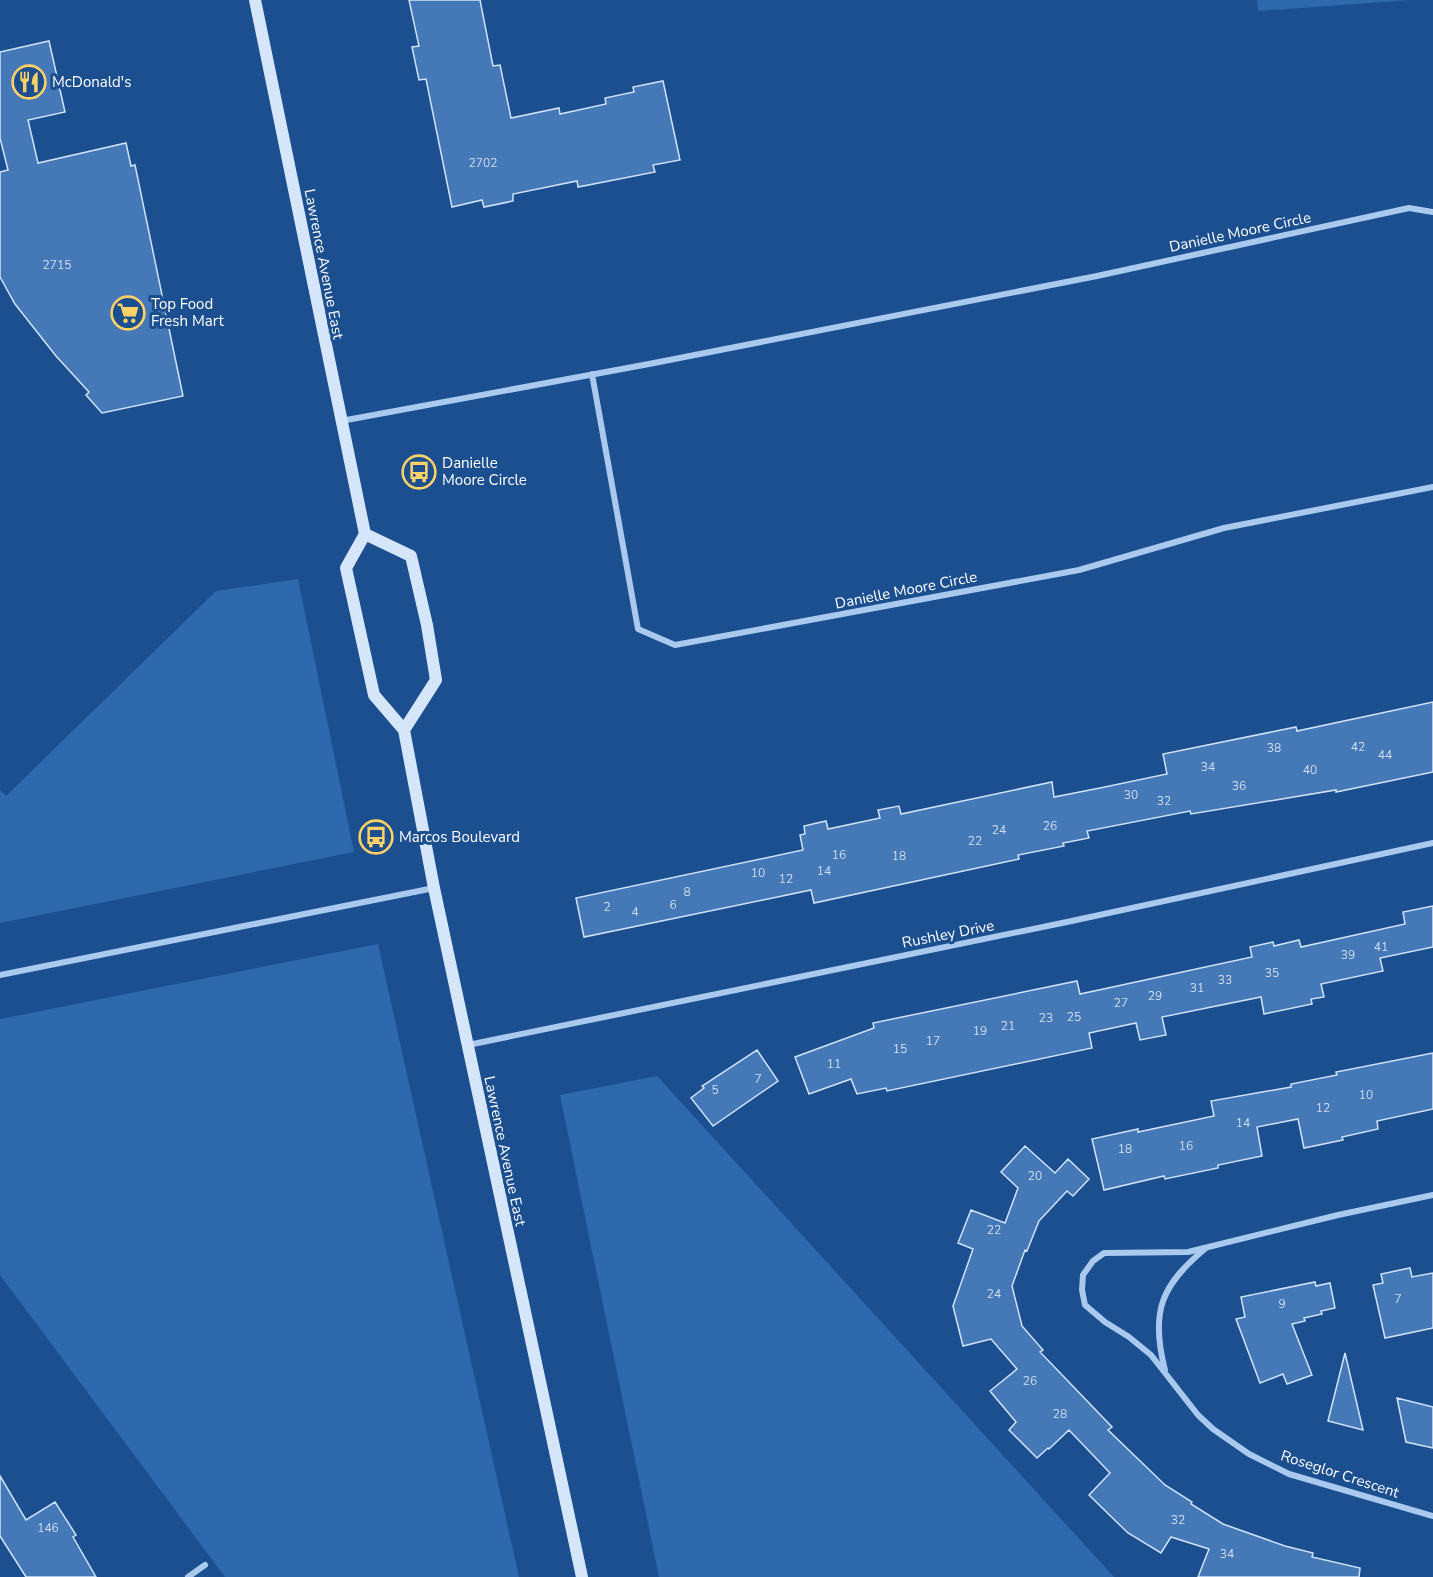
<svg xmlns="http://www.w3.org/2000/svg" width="1433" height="1577" font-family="'Nunito Sans',sans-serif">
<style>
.green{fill:#2e69ad}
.building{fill:#4478b7;stroke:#cfe3fa;stroke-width:1.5}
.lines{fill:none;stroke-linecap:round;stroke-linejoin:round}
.minor{stroke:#a9c9ee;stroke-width:6}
.secondary{stroke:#d6e6fa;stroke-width:12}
.labels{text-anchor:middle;stroke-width:6;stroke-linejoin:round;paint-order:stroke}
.number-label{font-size:12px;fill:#d0dded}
.poi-label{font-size:15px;fill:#fff;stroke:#1b4f8f;text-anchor:start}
.street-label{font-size:15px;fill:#fff;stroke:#1b4f8f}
</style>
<rect width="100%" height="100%" fill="#1b4f8f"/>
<path class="green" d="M 1257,0 L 1411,0 L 1258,11 Z
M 298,579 L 354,852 L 0,923 L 0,790 L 6,796 L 216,591 Z
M 378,944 L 519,1577 L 225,1577 L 0,1275 L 0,1019 Z
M 657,1076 L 1114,1577 L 659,1577 L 560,1095 Z"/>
<path class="building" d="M 409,0 L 480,0 L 493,66 L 500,65 L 511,118 L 559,108 L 560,114 L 606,104 L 605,98 L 634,92 L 633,87 L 663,81 L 680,160 L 653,165 L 655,172 L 578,187 L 577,181 L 513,194 L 513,201 L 484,207 L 482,200 L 452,207 L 426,79 L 419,80 L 412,47 L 419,46 Z
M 49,41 L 65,112 L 28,120 L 38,163 L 126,143 L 131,166 L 135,165 L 183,396 L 102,413 L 86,395 L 89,392 L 56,356 L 15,304 L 0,277 L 0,172 L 8,170 L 0,138 L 0,52 Z
M 1433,702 L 1433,772 L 1336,792 L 1336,790 L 1191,814 L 1190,811 L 1087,831 L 1089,838 L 1063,843 L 1064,846 L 1018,855 L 1019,859 L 814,903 L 811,890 L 584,937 L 576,898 L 803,850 L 800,835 L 805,834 L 804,826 L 826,821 L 828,829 L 880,818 L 878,810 L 899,806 L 901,814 L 1052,782 L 1054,797 L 1100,788 L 1167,774 L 1163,754 L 1296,727 L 1297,731 Z
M 1433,906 L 1433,947 L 1380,958 L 1383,971 L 1321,984 L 1324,997 L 1311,999 L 1312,1004 L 1264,1014 L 1261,997 L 1162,1017 L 1166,1035 L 1140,1040 L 1136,1023 L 1089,1033 L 1092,1048 L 887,1091 L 886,1088 L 857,1094 L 851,1079 L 809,1094 L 795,1057 L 874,1028 L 873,1023 L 1077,981 L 1080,994 L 1252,957 L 1250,947 L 1273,942 L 1274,946 L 1299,940 L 1301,947 L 1405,924 L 1403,912 Z
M 757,1050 L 778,1081 L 713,1126 L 691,1098 L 704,1088 L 702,1086 Z
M 1433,1053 L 1433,1109 L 1377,1121 L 1378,1129 L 1342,1137 L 1343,1140 L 1304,1148 L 1298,1119 L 1257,1127 L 1262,1156 L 1218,1165 L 1218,1168 L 1165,1179 L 1164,1176 L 1104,1190 L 1092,1139 L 1138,1129 L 1138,1132 L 1214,1116 L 1211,1101 L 1291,1087 L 1291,1084 L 1337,1075 L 1336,1072 Z
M 1025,1146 L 1055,1173 L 1068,1159 L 1089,1179 L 1073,1196 L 1067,1191 L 1039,1221 L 1027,1251 L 1025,1250 L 1012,1286 L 1022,1326 L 1043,1350 L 1040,1352 L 1112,1427 L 1108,1430 L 1165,1485 L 1192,1502 L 1191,1504 L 1223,1524 L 1285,1546 L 1313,1553 L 1312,1557 L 1360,1568 L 1359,1577 L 1198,1577 L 1209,1549 L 1171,1537 L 1161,1553 L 1128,1533 L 1089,1495 L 1110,1473 L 1069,1430 L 1049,1449 L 1048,1448 L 1037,1458 L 1009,1430 L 1016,1422 L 990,1391 L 1017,1369 L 991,1339 L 963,1346 L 953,1306 L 973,1249 L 958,1243 L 971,1210 L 1005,1223 L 1018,1188 L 1001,1172 Z
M 1410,1268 L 1412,1277 L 1433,1273 L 1433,1328 L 1385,1338 L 1373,1285 L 1383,1283 L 1381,1274 Z
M 1315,1282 L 1316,1286 L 1330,1283 L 1335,1308 L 1321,1311 L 1322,1314 L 1304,1318 L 1305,1321 L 1292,1324 L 1312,1375 L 1287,1384 L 1283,1374 L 1260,1383 L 1236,1319 L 1245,1317 L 1241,1297 Z
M 1345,1353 L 1363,1430 L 1328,1421 Z
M 1397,1398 L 1433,1407 L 1433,1448 L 1406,1442 Z
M 0,1476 L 26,1520 L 55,1502 L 76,1535 L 73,1537 L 96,1577 L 26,1577 L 0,1536 Z"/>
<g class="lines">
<path class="minor" d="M 592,374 L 638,629 L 675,645 L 1079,570 L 1224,528 L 1433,487
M 341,421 L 649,364 L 1097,276 L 1409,208 L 1433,212
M 0,975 L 434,888
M 468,1045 L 1067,922 L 1433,843
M 1433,1195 L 1338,1215 L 1188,1252 L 1104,1253 L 1093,1261 L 1083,1275 L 1082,1290 L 1085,1305 L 1105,1322 L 1129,1337 L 1151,1355 L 1198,1415 L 1213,1429 L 1249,1454 L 1289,1474 L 1433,1516
M 1165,1370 C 1150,1312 1161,1285 1206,1248
M 188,1577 L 205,1565"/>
<path class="secondary" d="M 255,0 L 365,534 L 346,568 L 374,695 L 404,730 L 434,888 L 582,1577
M 365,534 L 411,556 L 427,625 L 436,680 L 404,730"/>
</g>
<defs>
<g id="restaurant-ring" transform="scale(1.725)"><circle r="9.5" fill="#1b4f8f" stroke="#ffd166" stroke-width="1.5"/><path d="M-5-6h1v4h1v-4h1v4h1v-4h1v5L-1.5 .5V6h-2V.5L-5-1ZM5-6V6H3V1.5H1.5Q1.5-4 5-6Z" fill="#ffd166"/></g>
<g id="supermarket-ring" transform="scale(1.725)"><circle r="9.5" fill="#1b4f8f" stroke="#ffd166" stroke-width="1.5"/><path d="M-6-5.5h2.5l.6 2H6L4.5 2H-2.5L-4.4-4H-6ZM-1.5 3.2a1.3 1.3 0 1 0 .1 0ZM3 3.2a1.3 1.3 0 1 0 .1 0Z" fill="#ffd166"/></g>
<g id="bus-ring" transform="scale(1.725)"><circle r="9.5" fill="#1b4f8f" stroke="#ffd166" stroke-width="1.5"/><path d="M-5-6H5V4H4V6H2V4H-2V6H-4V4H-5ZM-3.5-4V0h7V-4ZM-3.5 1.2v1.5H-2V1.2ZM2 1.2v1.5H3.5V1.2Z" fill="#ffd166"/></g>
</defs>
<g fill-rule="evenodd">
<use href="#restaurant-ring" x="29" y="82"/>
<use href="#supermarket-ring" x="128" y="313"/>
<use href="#bus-ring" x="419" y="472"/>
<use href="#bus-ring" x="376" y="837"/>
</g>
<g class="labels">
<g class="number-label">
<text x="483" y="167">2702</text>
<text x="57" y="269">2715</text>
<text x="1358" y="751">42</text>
<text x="1274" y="752">38</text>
<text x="1385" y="759">44</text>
<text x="1208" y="771">34</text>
<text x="1310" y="774">40</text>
<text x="1239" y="790">36</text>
<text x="1131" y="799">30</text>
<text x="1164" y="805">32</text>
<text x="1050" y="830">26</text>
<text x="999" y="834">24</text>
<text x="975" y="845">22</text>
<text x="839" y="859">16</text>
<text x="899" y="860">18</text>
<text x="824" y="875">14</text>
<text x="758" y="877">10</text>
<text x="786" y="883">12</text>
<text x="687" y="896">8</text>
<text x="673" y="909">6</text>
<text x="607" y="911">2</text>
<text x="635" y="916">4</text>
<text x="1381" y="951">41</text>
<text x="1348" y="959">39</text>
<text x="1272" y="977">35</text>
<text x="1225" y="984">33</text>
<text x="1197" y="992">31</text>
<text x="1155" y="1000">29</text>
<text x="1121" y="1007">27</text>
<text x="1074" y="1021">25</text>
<text x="1046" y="1022">23</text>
<text x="1008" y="1030">21</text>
<text x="980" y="1035">19</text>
<text x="933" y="1045">17</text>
<text x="900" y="1053">15</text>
<text x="834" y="1068">11</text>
<text x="758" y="1083">7</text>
<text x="715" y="1094">5</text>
<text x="1366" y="1099">10</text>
<text x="1323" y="1112">12</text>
<text x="1243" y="1127">14</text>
<text x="1186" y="1150">16</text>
<text x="1125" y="1153">18</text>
<text x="1035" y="1180">20</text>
<text x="994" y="1234">22</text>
<text x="994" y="1298">24</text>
<text x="1398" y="1303">7</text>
<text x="1282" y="1308">9</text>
<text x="1030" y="1385">26</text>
<text x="1060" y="1418">28</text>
<text x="1178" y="1524">32</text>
<text x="48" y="1532">146</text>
<text x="1227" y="1558">34</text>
</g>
<g class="poi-label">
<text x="52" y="87">McDonald's</text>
<text x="151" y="309">Top Food<tspan x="151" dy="17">Fresh Mart</tspan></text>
<text x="442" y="468">Danielle<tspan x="442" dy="17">Moore Circle</tspan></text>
<text x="399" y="842">Marcos Boulevard</text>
</g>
<g class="street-label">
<text transform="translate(1240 232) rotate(-12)" y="5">Danielle Moore Circle</text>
<text transform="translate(324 264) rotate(79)" y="5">Lawrence Avenue East</text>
<text transform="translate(906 590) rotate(-11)" y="5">Danielle Moore Circle</text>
<text transform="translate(948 934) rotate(-11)" y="5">Rushley Drive</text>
<text transform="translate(505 1151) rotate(78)" y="5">Lawrence Avenue East</text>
<text transform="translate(1340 1474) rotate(18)" y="5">Roseglor Crescent</text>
</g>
</g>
</svg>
